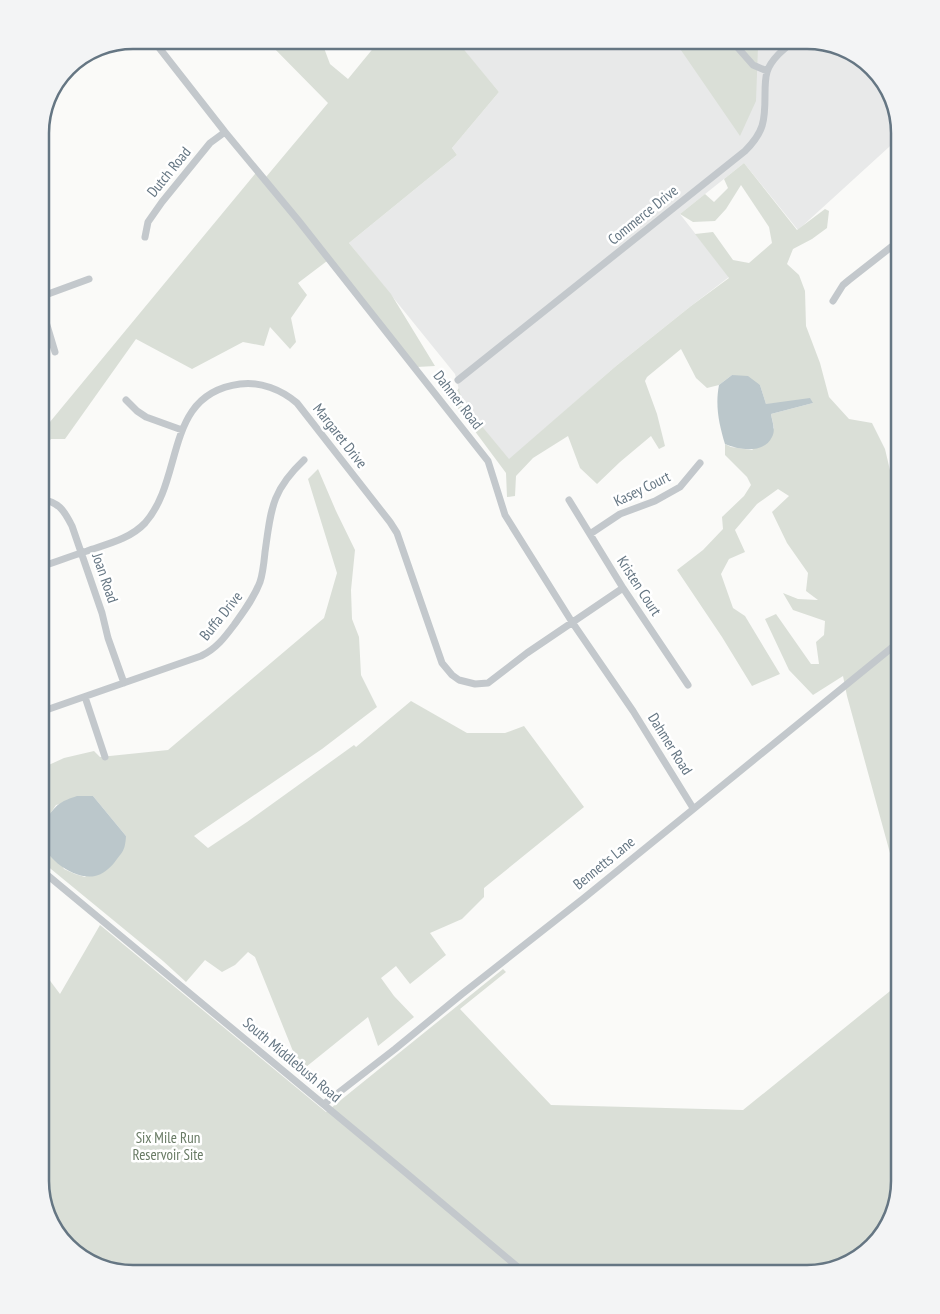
<svg xmlns="http://www.w3.org/2000/svg" width="940" height="1314" font-family="'PT Sans Narrow',sans-serif">
<style>
.built{fill:#e8e9e9}
.green{fill:#dadfd7;fill-rule:evenodd}
.water{fill:#bbc7cb}
.lines{fill:none;stroke-linecap:round;stroke-linejoin:round}
.minor{stroke:#c3c8cc;stroke-width:7}
.labels{text-anchor:middle;stroke-width:5;stroke-linejoin:round;paint-order:stroke}
.street-label{font-size:15px;fill:#657683;stroke:#fff}
.park-label{font-size:15px;fill:#687a64;stroke:#fff}
.rim{fill:none;stroke:#657683;stroke-width:2.5}
</style>
<rect width="100%" height="100%" fill="#fafaf8"/>
<path class="built" d="M 455,40 L 813,40 L 854,53 L 887,86 L 900,137 L 798,230 L 744,163 L 680,214 L 729,277 L 691,306 L 616,366 L 509,460 L 462,402 L 455,374 L 349,243 L 457,155 L 452,148 L 499,92 Z"/>
<path class="green" d="M 266,40 L 321,40 L 330,64 L 348,79 L 380,40 L 456,40 L 499,92 L 452,148 L 457,155 L 349,243 L 391,294 L 435,366 L 417,367 L 331,258 L 298,283 L 307,295 L 291,318 L 296,342 L 290,349 L 270,327 L 264,346 L 243,342 L 192,369 L 136,339 L 65,439 L 51,439 L 40,451 L 40,434 L 259,169 L 266,177 L 328,103 Z
M 674,40 L 784,40 L 758,47 L 756,101 L 740,136 Z
M 744,163 L 797,230 L 825,209 L 829,211 L 827,228 L 812,239 L 793,249 L 787,264 L 799,275 L 805,291 L 806,326 L 820,363 L 829,397 L 849,419 L 872,423 L 885,449 L 900,513 L 900,881 L 896,875 L 847,696 L 843,676 L 813,695 L 789,670 L 765,619 L 776,614 L 811,664 L 819,664 L 816,642 L 824,635 L 825,621 L 793,610 L 783,593 L 798,599 L 818,600 L 806,591 L 808,573 L 787,543 L 772,512 L 789,496 L 778,489 L 757,504 L 735,530 L 745,552 L 729,559 L 721,574 L 733,608 L 745,616 L 780,674 L 752,686 L 722,637 L 677,570 L 703,550 L 723,529 L 722,517 L 744,496 L 751,485 L 747,477 L 725,455 L 725,444 L 731,447 L 752,450 L 774,428 L 771,414 L 813,403 L 766,404 L 760,385 L 732,375 L 719,385 L 707,388 L 696,378 L 681,349 L 647,377 L 645,381 L 657,414 L 665,446 L 659,449 L 651,436 L 620,462 L 597,484 L 580,468 L 568,436 L 533,458 L 516,476 L 515,496 L 507,497 L 506,473 L 451,399 L 459,388 L 462,402 L 509,459 L 616,366 L 691,306 L 729,278 L 695,234 L 713,232 L 733,260 L 749,263 L 772,243 L 769,227 L 741,185 L 726,209 L 715,221 L 693,222 L 680,214 L 705,194 L 714,202 L 728,188 L 724,179 Z
M 318,469 L 336,511 L 355,550 L 351,590 L 352,619 L 359,637 L 361,675 L 377,707 L 322,749 L 194,836 L 208,848 L 247,822 L 354,745 L 356,747 L 411,701 L 467,733 L 505,733 L 524,726 L 584,807 L 484,888 L 484,897 L 462,919 L 430,933 L 446,955 L 410,984 L 396,966 L 381,978 L 394,996 L 414,1017 L 378,1046 L 368,1017 L 301,1071 L 255,957 L 248,952 L 235,965 L 222,972 L 205,960 L 186,982 L 163,961 L 40,860 L 40,769 L 64,758 L 94,751 L 100,757 L 168,750 L 324,618 L 337,573 L 308,479 ZM 93,796 L 126,836 L 85,877 L 75,874 L 64,869 L 42,826 L 56,805 Z
M 100,925 L 326,1112 L 503,969 L 506,972 L 460,1009 L 551,1105 L 743,1110 L 900,983 L 900,1181 L 888,1227 L 854,1261 L 807,1274 L 127,1274 L 86,1261 L 53,1228 L 40,1181 L 40,1027 L 50,1010 L 40,1004 L 40,970 L 48,978 L 60,994 Z"/>
<path class="water" d="M 732,375 L 748,376 L 760,385 L 766,404 L 810,398 L 813,403 L 771,414 C 772,421 776,430 772,437 C 764,454 739,450 725,444 C 719,424 715,406 719,385 Z
M 77,796 L 93,796 L 126,836 C 125,851 123,851 114,863 C 110,868 102,875 95,876 C 72,881 32,851 43,825 C 44,821 47,818 49,815 C 58,803 62,801 77,796 Z"/>
<g class="lines">
<path class="minor" d="M 153,40 L 225,132 L 298,220 L 488,461 L 505,515 L 572,622 L 633,711 L 693,808
M 731,40 L 753,65 L 767,71
M 40,221 L 44,216
M 145,237 L 148,222 L 162,202 L 210,143 L 225,132
M 40,297 L 89,279
M 833,301 L 843,285 L 849,280 L 900,240
M 40,302 L 55,352
M 458,380 L 745,151 C 764,132 765,121 765,95 C 765,88 765,79 767,72 C 771,59 785,48 795,40
M 126,400 L 137,411 L 146,417 L 182,430
M 40,499 C 59,502 64,510 72,526 L 102,613 L 108,638 L 124,683
M 569,500 L 623,588 L 688,685
M 590,534 L 620,514 L 655,501 L 680,487 L 700,463
M 40,567 C 56,562 71,556 87,551 C 107,544 130,539 145,523 C 185,478 163,394 240,384 C 260,381 282,390 297,403 L 390,522 L 397,533 L 442,663 L 452,675 L 459,680 L 475,684 L 488,683 L 527,653 L 623,588
M 85,697 L 105,757
M 40,713 L 49,709 L 201,656 C 216,649 225,637 234,625 C 244,611 254,598 260,582 C 263,573 264,562 265,552 C 271,510 271,491 304,460
M 40,869 L 405,1172 L 526,1274
M 324,1104 L 395,1049 L 462,994 L 584,898 L 900,641"/>
</g>
<g class="labels">
<g class="street-label">
<text transform="translate(169 172) rotate(-51)" y="5">Dutch Road</text>
<text transform="translate(643 215) rotate(-39)" y="5">Commerce Drive</text>
<text transform="translate(458 400) rotate(52)" y="5">Dahmer Road</text>
<text transform="translate(340 436) rotate(52)" y="5">Margaret Drive</text>
<text transform="translate(642 489) rotate(-26)" y="5">Kasey Court</text>
<text transform="translate(105 578) rotate(71)" y="5">Joan Road</text>
<text transform="translate(639 586) rotate(57)" y="5">Kristen Court</text>
<text transform="translate(221 616) rotate(-51)" y="5">Buffa Drive</text>
<text transform="translate(670 744) rotate(58)" y="5">Dahmer Road</text>
<text transform="translate(604 863) rotate(-39)" y="5">Bennetts Lane</text>
<text transform="translate(292 1060) rotate(40)" y="5">South Middlebush Road</text>
</g>
<g class="park-label">
<text x="168" y="1143">Six Mile Run<tspan x="168" dy="17">Reservoir Site</tspan></text>
</g>
</g>
<path d="M0 0H940V1314H0ZM133 49H807A84 84 0 0 1 891 133V1181A84 84 0 0 1 807 1265H133A84 84 0 0 1 49 1181V133A84 84 0 0 1 133 49Z" fill="#f3f4f5" fill-rule="evenodd"/>
<path class="rim" d="M133 49H807A84 84 0 0 1 891 133V1181A84 84 0 0 1 807 1265H133A84 84 0 0 1 49 1181V133A84 84 0 0 1 133 49Z"/>
</svg>
